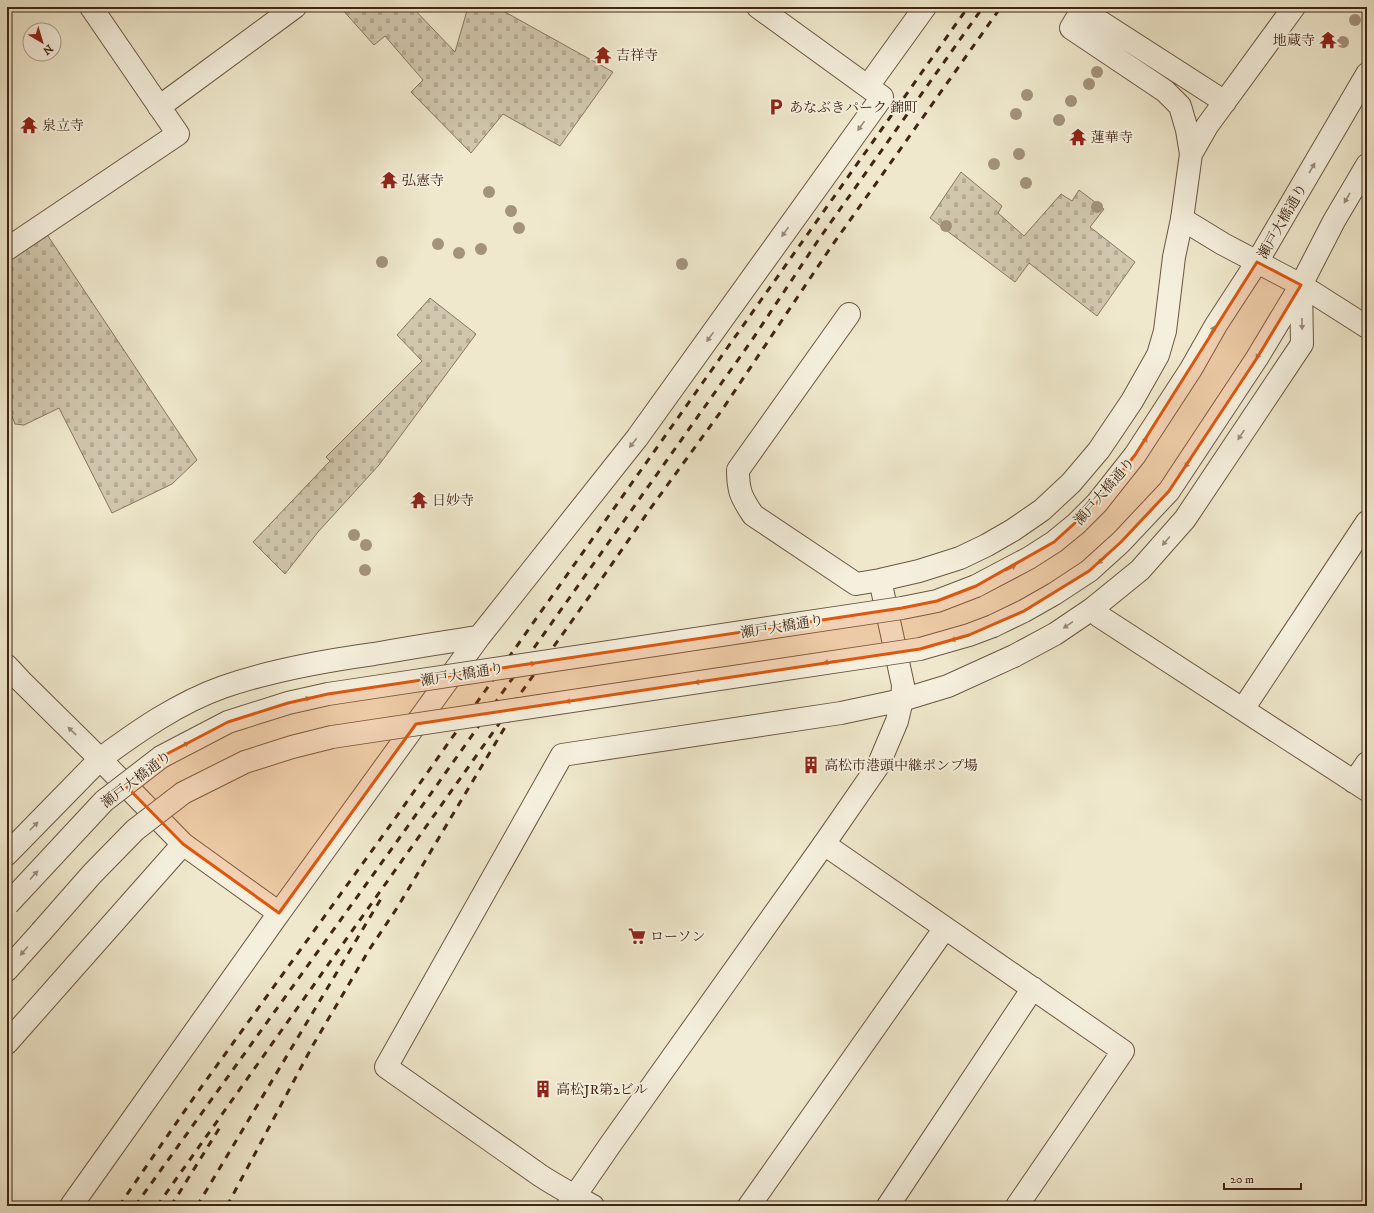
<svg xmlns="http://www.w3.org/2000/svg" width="1374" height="1213" font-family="'IM FELL DW Pica','Noto Serif JP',serif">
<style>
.cemetery{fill:url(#cemetery-stones);stroke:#887661}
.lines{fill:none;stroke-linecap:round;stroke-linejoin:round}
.minor-casing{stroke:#6c5643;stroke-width:24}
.tertiary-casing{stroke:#6c5643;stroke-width:24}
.minor{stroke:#f5f0de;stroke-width:22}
.tertiary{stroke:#f5f0de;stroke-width:22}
.rail{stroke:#402515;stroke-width:3;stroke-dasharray:7 7;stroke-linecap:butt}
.tertiary-bridge-casing{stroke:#6c5643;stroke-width:24;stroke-linecap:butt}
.tertiary-bridge{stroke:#f5f0de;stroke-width:22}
.tree{fill:#a3937c}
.oneway{fill:#9a8a7a}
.marked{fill:#e0560c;fill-opacity:0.2;stroke:#e0560c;stroke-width:3;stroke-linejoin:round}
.labels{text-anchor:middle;stroke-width:4;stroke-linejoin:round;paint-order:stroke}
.poi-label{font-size:14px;fill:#402515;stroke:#f5f0de;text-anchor:start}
.street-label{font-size:14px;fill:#402515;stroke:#f5f0de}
</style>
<defs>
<pattern id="cemetery-stones" width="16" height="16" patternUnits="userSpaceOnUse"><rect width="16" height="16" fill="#d1c7ad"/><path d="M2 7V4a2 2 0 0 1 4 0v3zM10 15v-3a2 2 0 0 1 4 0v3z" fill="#b4ab94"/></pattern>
</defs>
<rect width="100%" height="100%" fill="#efe8cc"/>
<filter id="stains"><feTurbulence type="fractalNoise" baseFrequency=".005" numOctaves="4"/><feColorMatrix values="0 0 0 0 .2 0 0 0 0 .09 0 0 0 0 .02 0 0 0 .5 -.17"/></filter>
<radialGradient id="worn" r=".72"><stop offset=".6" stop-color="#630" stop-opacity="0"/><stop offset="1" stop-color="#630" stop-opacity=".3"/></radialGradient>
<path class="cemetery" d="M 340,7 L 412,7 L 455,52 L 468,7 L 496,7 L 613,72 L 560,146 L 503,114 L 471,153 L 411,92 L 423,80 L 385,36 L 374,45 Z
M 961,172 L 1002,206 L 998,213 L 1024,236 L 1061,194 L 1072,201 L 1079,190 L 1104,209 L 1090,227 L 1135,262 L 1097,316 L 1029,263 L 1015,282 L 930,218 Z
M 46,233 L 197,460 L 172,484 L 112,513 L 59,408 L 24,425 L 15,424 L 12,416 L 7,418 L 7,260 Z
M 430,298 L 476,334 L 379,465 L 318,532 L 285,574 L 253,542 L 330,461 L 326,457 L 422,361 L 397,335 Z"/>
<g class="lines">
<g class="minor-casing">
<path id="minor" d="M 868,86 L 925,7
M 159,107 L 295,7
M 1191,154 L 1187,130 L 1180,106 L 1165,91 L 1071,28 L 1082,10 L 1225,102
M 7,249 L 178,134 L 91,7
M 849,314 L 738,470 C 738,491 741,497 753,515 L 856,584 L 880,580 L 919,571 L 960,558 L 987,545 L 1013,530 L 1042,510 L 1071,483 L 1099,450 L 1132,401 L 1158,355 L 1165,331 L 1174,257 L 1182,219 L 1191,154 L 1207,126 L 1294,7
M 880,580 L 903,685 L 902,700 L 948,686 L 1014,656 L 1055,634 L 1092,609 L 1140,570 L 1185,519 L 1302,344 L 1301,285
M 1092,609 L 1099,616 L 1367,790
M 7,666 L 21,681 L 100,759 L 7,854
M 1243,709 L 1367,522
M 1354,782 L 1367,763
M 824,844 L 1123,1051 L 1017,1206
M 279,913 L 479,637 L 637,438 L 882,97 L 758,7
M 7,1043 L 183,844
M 71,1206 L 279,913 L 183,844 L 100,759 C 138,731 178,703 223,687 C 272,670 323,661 374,654 C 409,648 444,642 479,637
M 749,1206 L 945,928
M 888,1206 L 1033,988"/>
</g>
<g class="tertiary-casing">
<path id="tertiary" d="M 1182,219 L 1223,244 L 1301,285 L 1367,327
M 976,586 L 1029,558 L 1054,542 L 1076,524 L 1097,503 L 1135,455 L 1191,369 L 1216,325 L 1257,262 L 1367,74
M 993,626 L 1024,611 L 1054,594 L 1089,571 L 1121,542 L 1169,491 L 1257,358 L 1301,285 L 1334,221 L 1367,165
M 7,970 L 41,932
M 568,1206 L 610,1145 L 824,844 L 878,766 L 897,721 L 902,700 L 841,713 L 562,755 L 386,1067 L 541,1176 C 558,1187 575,1196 593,1206"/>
</g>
<use href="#minor" class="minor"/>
<use href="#tertiary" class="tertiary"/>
<path class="rail" d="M 119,1206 L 197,1093 L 389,827 L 968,7
M 135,1206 L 398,840 L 752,340 L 819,239 L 983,7
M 157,1206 L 596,587 L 650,509 L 722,410 L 831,247 L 1001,7
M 171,1206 L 222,1124
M 197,1206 L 382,897
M 227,1206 L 313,1045 L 369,950 L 397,908 L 517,707"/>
<g class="tertiary-bridge-casing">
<path id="tertiary-bridge" d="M 8,904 L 104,801 L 161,757 L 228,722 L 288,703 L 328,694 L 902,608 L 937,601 L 976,586
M 41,932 L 92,874 L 135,830 L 183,793 L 245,762 L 292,747 L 332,737 L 920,649 L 969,635 L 993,626"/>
</g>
<use href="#tertiary-bridge" class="tertiary-bridge"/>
</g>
<g class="tree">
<circle cx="1355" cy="20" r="6"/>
<circle cx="1343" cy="42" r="6"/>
<circle cx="1097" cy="72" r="6"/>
<circle cx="1089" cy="84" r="6"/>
<circle cx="1027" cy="95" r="6"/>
<circle cx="1071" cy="101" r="6"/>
<circle cx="1016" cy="114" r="6"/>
<circle cx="1059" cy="120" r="6"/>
<circle cx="1019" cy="154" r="6"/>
<circle cx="994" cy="164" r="6"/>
<circle cx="1026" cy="183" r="6"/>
<circle cx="489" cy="192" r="6"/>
<circle cx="1097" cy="207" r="6"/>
<circle cx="511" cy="211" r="6"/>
<circle cx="946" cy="226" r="6"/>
<circle cx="519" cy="228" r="6"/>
<circle cx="438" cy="244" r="6"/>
<circle cx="481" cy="249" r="6"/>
<circle cx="459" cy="253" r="6"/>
<circle cx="382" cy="262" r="6"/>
<circle cx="682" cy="264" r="6"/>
<circle cx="354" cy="535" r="6"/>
<circle cx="366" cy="545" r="6"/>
<circle cx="365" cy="570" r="6"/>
</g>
<defs><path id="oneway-solid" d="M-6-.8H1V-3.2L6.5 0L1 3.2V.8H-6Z"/></defs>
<g class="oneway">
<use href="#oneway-solid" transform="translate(861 126) rotate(126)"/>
<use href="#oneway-solid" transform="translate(1312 168) rotate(-60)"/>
<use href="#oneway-solid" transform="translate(1347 198) rotate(120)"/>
<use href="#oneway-solid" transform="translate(785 232) rotate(126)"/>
<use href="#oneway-solid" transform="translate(1302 324) rotate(89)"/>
<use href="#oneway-solid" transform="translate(1212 331) rotate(-60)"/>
<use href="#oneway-solid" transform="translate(710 337) rotate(126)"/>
<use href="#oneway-solid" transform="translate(1259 354) rotate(121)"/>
<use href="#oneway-solid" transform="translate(1241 435) rotate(124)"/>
<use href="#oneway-solid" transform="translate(1144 442) rotate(-57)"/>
<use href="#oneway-solid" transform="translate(633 443) rotate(128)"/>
<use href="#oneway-solid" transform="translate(1188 463) rotate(124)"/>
<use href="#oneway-solid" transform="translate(1166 541) rotate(130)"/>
<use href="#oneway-solid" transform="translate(1102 560) rotate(139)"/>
<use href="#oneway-solid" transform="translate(1011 568) rotate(-29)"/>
<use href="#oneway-solid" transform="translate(1068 625) rotate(146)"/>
<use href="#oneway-solid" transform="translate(956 639) rotate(165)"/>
<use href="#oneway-solid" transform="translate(829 662) rotate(171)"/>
<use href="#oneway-solid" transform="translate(530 664) rotate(-9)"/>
<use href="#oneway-solid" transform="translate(700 682) rotate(171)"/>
<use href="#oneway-solid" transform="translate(305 699) rotate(-12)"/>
<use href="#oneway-solid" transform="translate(571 701) rotate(171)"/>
<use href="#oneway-solid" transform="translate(72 731) rotate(-136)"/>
<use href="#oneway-solid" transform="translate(184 745) rotate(-28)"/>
<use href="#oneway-solid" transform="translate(34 826) rotate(-45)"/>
<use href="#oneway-solid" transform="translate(34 875) rotate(-48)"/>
<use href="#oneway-solid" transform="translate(24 951) rotate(131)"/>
</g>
<path class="marked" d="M 1257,262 L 1301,285 L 1257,358 L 1169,491 L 1121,542 L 1089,571 L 1024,611 L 969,635 L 920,649 L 416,724 L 279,913 L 183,844 L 125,785 L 161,757 L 228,722 L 288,703 L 328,694 L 902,608 L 937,601 L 976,586 L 1054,542 L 1097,503 L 1135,455 Z"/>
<defs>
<g id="temple-bare" transform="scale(1.38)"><path d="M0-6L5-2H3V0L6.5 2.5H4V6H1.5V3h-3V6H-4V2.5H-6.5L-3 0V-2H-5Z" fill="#8f2418" stroke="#f5f0de" stroke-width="2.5" paint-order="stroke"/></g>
<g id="parking-bare" transform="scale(1.38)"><path d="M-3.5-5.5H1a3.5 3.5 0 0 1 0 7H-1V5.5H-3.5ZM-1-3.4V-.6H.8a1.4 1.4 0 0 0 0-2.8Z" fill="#8f2418" stroke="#f5f0de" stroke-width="2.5" paint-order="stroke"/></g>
<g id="building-bare" transform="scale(1.38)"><path d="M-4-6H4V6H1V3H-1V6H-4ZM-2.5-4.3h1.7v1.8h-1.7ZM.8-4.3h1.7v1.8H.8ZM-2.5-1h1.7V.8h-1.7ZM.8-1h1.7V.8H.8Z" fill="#8f2418" stroke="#f5f0de" stroke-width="2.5" paint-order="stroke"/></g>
<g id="supermarket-bare" transform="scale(1.38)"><path d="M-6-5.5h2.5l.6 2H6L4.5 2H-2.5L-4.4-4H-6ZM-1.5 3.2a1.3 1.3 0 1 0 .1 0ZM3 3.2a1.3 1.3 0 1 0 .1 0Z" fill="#8f2418" stroke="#f5f0de" stroke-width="2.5" paint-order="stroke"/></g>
</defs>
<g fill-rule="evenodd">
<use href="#temple-bare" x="1328" y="40"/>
<use href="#temple-bare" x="603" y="55"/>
<use href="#parking-bare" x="776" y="107"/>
<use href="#temple-bare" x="29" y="125"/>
<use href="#temple-bare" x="1078" y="137"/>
<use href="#temple-bare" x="389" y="180"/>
<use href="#temple-bare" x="419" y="500"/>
<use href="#building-bare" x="811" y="765"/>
<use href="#supermarket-bare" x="637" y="936"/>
<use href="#building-bare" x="543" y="1089"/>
</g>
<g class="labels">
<g class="poi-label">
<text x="1315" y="45" text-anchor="end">地蔵寺</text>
<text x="616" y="60">吉祥寺</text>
<text x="789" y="112">あなぶきパーク 錦町</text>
<text x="42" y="130">泉立寺</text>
<text x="1091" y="142">蓮華寺</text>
<text x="402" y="185">弘憲寺</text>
<text x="432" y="505">日妙寺</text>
<text x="824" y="770">高松市港頭中継ポンプ場</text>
<text x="650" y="941">ローソン</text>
<text x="556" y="1094">高松JR第2ビル</text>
</g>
<g class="street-label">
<text transform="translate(1282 221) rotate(-60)" y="5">瀬戸大橋通り</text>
<text transform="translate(1104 491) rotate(-49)" y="5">瀬戸大橋通り</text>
<text transform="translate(782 626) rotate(-9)" y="5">瀬戸大橋通り</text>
<text transform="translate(462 674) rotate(-9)" y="5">瀬戸大橋通り</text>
<text transform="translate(136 779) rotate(-37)" y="5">瀬戸大橋通り</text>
</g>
</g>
<rect width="1374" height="1213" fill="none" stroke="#efe8cc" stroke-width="24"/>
<rect x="8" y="8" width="1358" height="1197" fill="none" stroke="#402515" stroke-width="2"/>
<rect x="12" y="12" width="1350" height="1189" fill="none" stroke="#402515"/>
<g transform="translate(42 42) rotate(142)"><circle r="19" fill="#f5f0de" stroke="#ad9f8e"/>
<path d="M0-3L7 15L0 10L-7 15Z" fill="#8f2418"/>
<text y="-6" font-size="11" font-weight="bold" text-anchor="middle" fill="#402515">N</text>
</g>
<path d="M1224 1183v6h77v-6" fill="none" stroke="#402515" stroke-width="2"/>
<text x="1230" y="1183" font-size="12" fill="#402515" stroke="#f5f0de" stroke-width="3" paint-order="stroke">20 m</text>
<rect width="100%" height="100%" filter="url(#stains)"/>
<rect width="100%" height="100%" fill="url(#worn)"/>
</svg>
